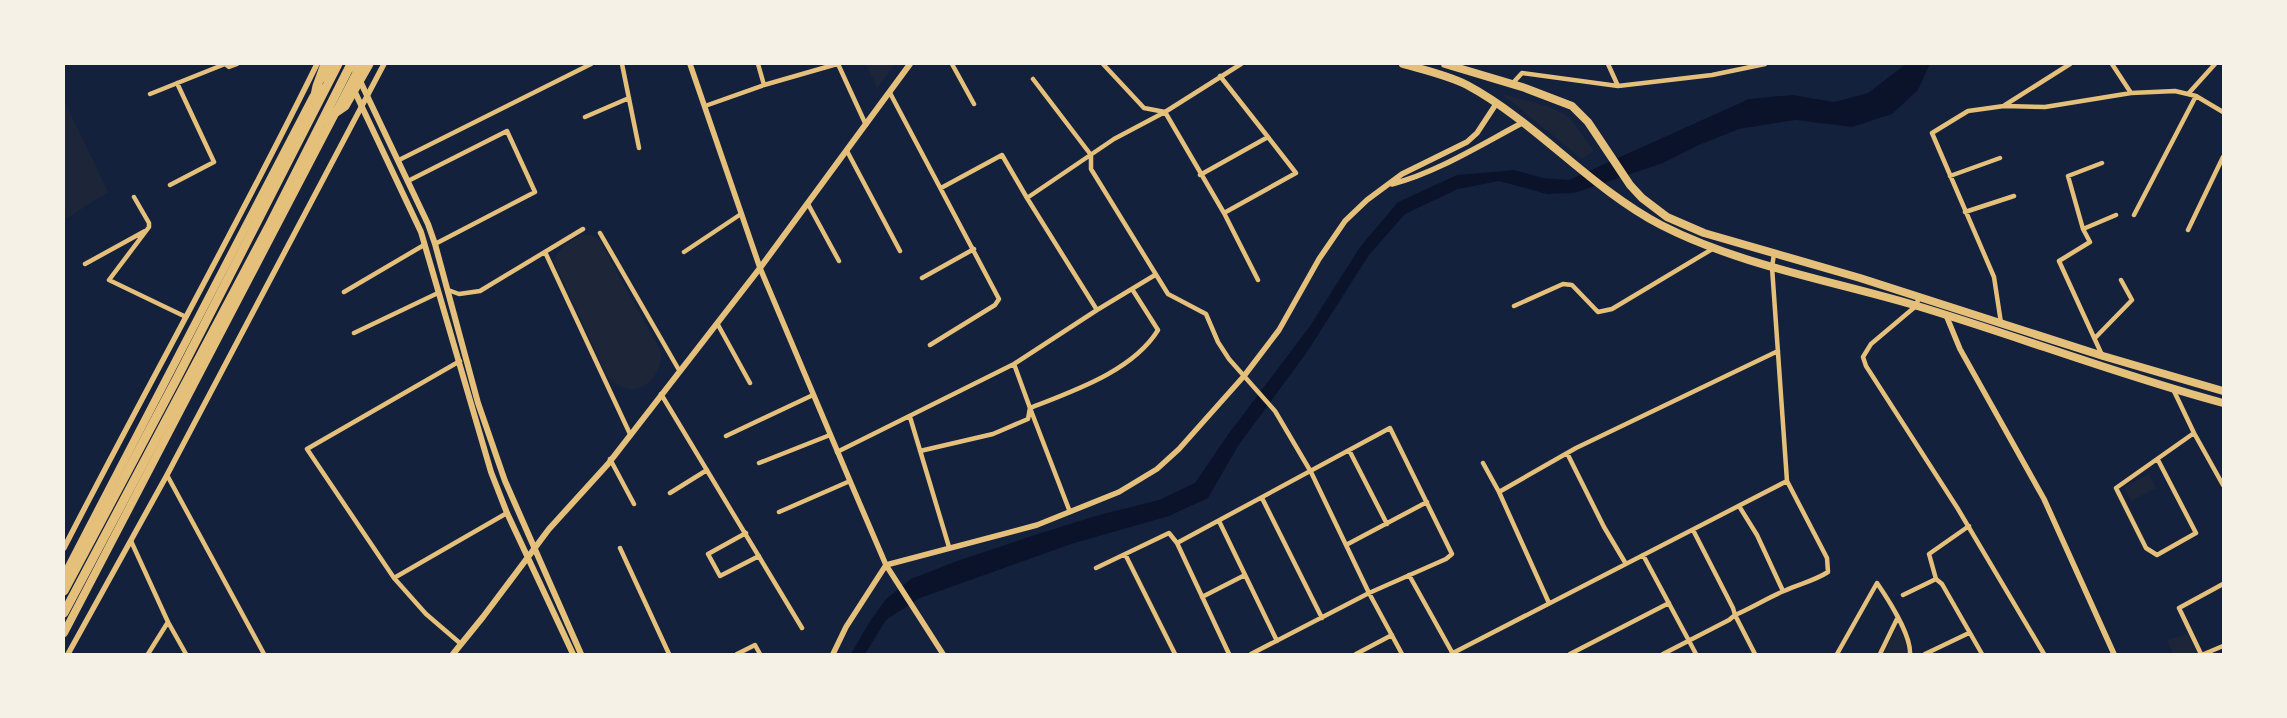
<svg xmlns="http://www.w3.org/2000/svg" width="2287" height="718" font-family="Mulish,sans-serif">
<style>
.green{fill:#1d2539}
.water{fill:#0b132b}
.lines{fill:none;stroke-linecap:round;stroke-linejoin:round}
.minor{stroke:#e5c07b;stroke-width:4.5}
.tertiary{stroke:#e5c07b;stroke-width:5.5}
.secondary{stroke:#e5c07b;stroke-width:6}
.primary{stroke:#e5c07b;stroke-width:8}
.trunk{stroke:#e5c07b;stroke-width:8}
.motorway{stroke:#e5c07b;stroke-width:9}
</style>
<rect width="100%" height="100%" fill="#14213d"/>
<path class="green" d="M 866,64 L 895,64 L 877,88 Z
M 1502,94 L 1550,107 L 1569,117 L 1594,151 L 1582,159 Z
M 64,100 L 108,192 L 64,220 Z
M 581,235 L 590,235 L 599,239 L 661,352 C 662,384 631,403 607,376 L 554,262 C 558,248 568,242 581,235 Z
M 2149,474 L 2156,488 L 2131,501 L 2124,487 Z
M 1899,624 L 1908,652 L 1906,654 L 1883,654 Z
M 2188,634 L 2197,653 L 2173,654 L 2167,640 Z"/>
<path class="water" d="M 1906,64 L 1930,64 L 1918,90 L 1892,114 L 1852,127 L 1796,120 L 1739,129 L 1699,145 L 1663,163 L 1574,193 L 1547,194 L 1499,181 L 1458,189 L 1405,214 L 1369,255 L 1307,352 L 1238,446 L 1208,498 L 1169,516 L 1071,544 L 920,598 L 886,620 L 865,654 L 851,654 L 870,621 L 886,599 L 911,579 L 957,561 L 1038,534 L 1099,515 L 1159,500 L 1195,483 L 1227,436 L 1310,326 L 1360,247 L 1398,202 L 1457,175 L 1514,170 L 1543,178 L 1569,180 L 1749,99 L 1792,95 L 1834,102 L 1868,93 Z"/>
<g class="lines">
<path class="minor" d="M 622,64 L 639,148
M 758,64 L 764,85
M 838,64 L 866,125
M 952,64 L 974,104
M 1103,64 L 1144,108 L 1165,112 L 1241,64
M 1608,64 L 1618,86
M 2112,64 L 2131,93
M 1033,79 L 1091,155 L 1091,169 L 1168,294 L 1206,314 L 1218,342 L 1229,359 L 1275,411 L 1311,472 L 1369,593 L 1402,654
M 1512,84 L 1522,73 L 1618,86 L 1712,75 L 1765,64
M 890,93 L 999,299 L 995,305 L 930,345
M 150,94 L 225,64 L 229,67 L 237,64
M 2188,94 L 2215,64
M 2005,105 L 2070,64
M 705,106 L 764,85 L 837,64
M 585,117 L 629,98
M 847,151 L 900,251
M 399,160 L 591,64
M 2102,163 L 2068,176 L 2083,229 L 2090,242 L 2059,261 L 2102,355
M 1200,175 L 1268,137 L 1220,76
M 1950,176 L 2000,158
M 408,181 L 507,131 L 535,192 L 435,244
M 170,185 L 214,162 L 177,83
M 941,188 L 1002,155 L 1027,198
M 134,197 L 149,223 L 149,227 L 109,280 L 186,317
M 808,204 L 839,261
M 1965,212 L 2014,196
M 1224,213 L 1296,173 L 1268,137
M 2134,215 L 2196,96
M 2083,229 L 2116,215
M 2188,230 L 2223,157
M 600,233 L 679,370
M 545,252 L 630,434
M 684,252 L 741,214
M 85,264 L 145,231
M 922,278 L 974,249
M 448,290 L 459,294 L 480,291 L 583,229
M 344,292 L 424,245
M 1919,297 L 1916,306 L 1871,344 L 1863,357 L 1866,366 L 1958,509 L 2044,654
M 1514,306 L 1563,284 L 1572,285 L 1598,312 L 1612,309 L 1714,248
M 1097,310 L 1155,275
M 717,323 L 750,383
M 2001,323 L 1994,277 L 1932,133 L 1968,111 L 2004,106 L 2045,107 L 2131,93 L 2175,91 L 2196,96 L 2223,112
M 354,333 L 438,293
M 2095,338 L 2132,300 L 2121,280
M 460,361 L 307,449 L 394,578 L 426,614 L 461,644
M 2173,389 L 2194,433 L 2223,485
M 661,394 L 802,628
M 910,417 L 949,547
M 726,436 L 813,395
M 1349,450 L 1387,524
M 920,451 L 993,434 L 1028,419 L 1030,408 L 1014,364
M 837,452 L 1014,364 L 1097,310 L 1027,198 L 1114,139 L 1165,112 L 1224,213 L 1258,280
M 1567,453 L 1604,527 L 1626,564
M 610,459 L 634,504
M 2158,460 L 2196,533 L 2157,555 L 2146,548 L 2116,488 L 2194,433
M 759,463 L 830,435
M 1483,463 L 1499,492 L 1549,603
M 167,475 L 264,654
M 1499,492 L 1576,448 L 1778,351
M 670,493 L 707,470
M 1262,498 L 1322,618
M 1739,506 L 1757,535 L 1783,591
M 779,512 L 850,481
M 1070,512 L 1030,408 C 1073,391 1133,371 1158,330 L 1132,289
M 1219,521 L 1277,641
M 1969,526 L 1929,554 L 1936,579 L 1942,584 L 1982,654
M 746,533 L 708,554 L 720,576 L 759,556
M 131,541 L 168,622 L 186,654
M 1177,543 L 1229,654
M 1346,545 L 1427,502
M 620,548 L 669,654
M 1125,554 L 1175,654
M 1643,555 L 1696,654
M 1096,568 L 1169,533 L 1177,543 L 1390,428 L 1452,554 L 1446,559 L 1369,593 L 1251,654
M 1409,575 L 1453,654
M 394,578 L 507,513
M 1903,595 L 1936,579
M 1202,597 L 1245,575
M 148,654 L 168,622
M 737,654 L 755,645 L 760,654
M 1356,654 L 1392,635
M 1451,654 L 1787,481 L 1772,267 L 1774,254
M 1570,654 L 1669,603
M 1663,654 L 1729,620 L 1735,615 L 1733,608 L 1693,530
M 1755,654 L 1735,615 C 1752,608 1767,598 1784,591 C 1799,584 1814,581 1828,572 L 1827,558 L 1787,481
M 1837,654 L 1877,583 C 1888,599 1911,635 1910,654
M 1880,654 L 1897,619
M 1925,654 L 1969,633
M 2201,654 L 2179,608 L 2223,584
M 2204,654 L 2223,646"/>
<path class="tertiary" d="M 690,64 L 760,268 L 850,481 L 886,565 L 943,654
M 1392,184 C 1436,173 1482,144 1522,123
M 1946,315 L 1960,349 L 2044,499 L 2114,654
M 64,548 C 147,386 237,227 317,64
M 68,654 L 167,475 L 384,64
M 833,654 L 846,627 L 886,565 L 1037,525 L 1119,492 L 1157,469 L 1179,449 L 1244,376 L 1279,330 L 1319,259 L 1345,221 L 1367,200 L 1402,174 L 1467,142 L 1477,133 L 1496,104"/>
<path class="secondary" d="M 352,64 L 428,224 L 435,244 L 478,403 L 505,481 L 581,654
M 353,88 L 421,232 L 491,472 L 507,513 L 573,654
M 453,654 L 483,617 L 549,529 L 608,464 L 760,268 L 910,64"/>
<path class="primary" d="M 323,78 L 331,64
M 64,576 L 313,97
M 64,633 L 361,64"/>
<path class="trunk" d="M 1403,64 C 1424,70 1447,75 1467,85 C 1536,122 1590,188 1661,225 C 1739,265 1829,280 1914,305 C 2018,336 2118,375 2223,403
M 1445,64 L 1525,88 L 1572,106 L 1588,122 L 1630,185 L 1642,198 L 1667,217 L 1704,233 L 1860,278 L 2103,356 L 2223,391"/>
<path class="motorway" d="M 313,105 L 317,86 L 325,64
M 323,121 L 345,106 L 369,64
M 64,591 L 176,380 L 338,64
M 64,613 L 269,226 L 351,64"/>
</g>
<rect width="2287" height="718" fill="none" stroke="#f6f1e7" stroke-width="130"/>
</svg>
